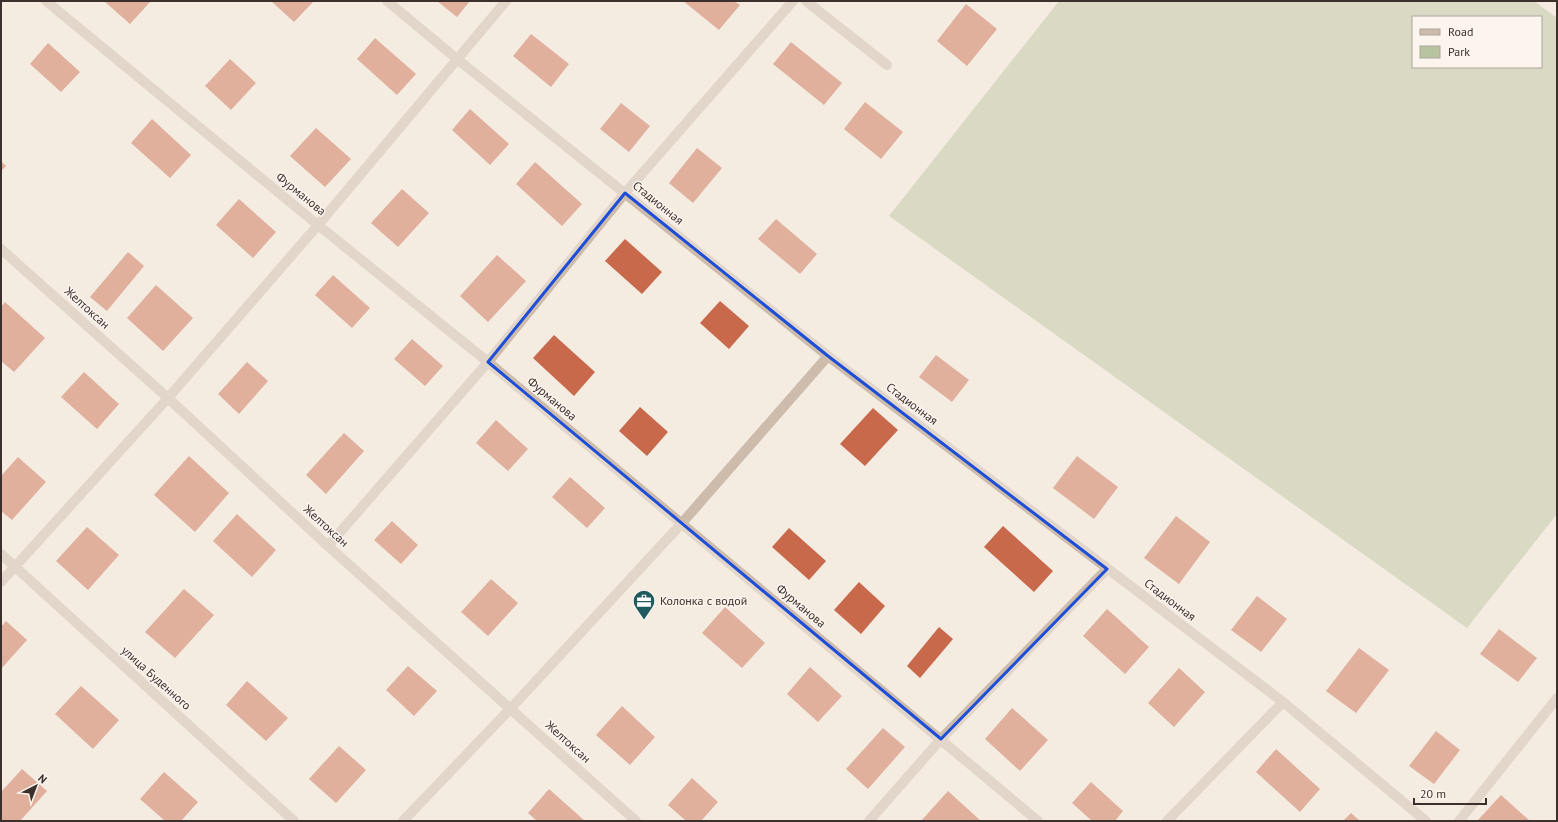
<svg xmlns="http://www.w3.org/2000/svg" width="1558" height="822" font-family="'PT Sans',sans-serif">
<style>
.green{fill:#b8c4a0;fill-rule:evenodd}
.building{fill:#c8694b}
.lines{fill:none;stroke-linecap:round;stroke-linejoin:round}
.minor{stroke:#cdbbac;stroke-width:10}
.marked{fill:none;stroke:#1d4ed8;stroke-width:3;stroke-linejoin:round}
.labels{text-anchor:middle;stroke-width:3;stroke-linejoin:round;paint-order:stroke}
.street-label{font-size:12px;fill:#3b302b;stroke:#fbf5ee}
.poi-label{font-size:12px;fill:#3b302b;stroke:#fbf5ee;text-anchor:start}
</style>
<rect width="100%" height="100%" fill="#f4ebe1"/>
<path class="green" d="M 1059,1 L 1534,1 L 1557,18 L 1557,514 L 1467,628 L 889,216 ZM 1413,17 L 1541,17 L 1541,67 L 1413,67 Z"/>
<path class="building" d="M 104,1 L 148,1 L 150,2 L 130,24 Z
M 271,1 L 314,1 L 294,22 Z
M 437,1 L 470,1 L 457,17 Z
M 683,1 L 734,1 L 740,5 L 719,30 Z
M 966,4 L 997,29 L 967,66 L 937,41 Z
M 531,34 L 569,64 L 551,87 L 513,56 Z
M 375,38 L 416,74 L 397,95 L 357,59 Z
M 791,42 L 842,83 L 824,105 L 773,64 Z
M 48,43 L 80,72 L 61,92 L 30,64 Z
M 230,59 L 256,83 L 231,110 L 205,86 Z
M 865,102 L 903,132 L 881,159 L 844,129 Z
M 621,103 L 650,126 L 629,152 L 600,129 Z
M 470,109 L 509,144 L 490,165 L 452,130 Z
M 152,119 L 191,155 L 170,178 L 131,143 Z
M 316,128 L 351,159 L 325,187 L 290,156 Z
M 697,148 L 722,168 L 693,203 L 669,183 Z
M 1,161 L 6,166 L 1,171 Z
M 535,162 L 582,204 L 562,226 L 516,184 Z
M 402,189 L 429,213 L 398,247 L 371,223 Z
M 239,199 L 276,232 L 253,258 L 216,225 Z
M 776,219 L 817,254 L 800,274 L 758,239 Z
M 625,239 L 662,272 L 642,294 L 605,261 Z
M 128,252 L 144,266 L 107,311 L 90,297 Z
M 497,255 L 526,281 L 488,322 L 460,296 Z
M 333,275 L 370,308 L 352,328 L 315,295 Z
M 156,285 L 193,318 L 163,351 L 127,318 Z
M 720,301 L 749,326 L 729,349 L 700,323 Z
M 5,302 L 45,338 L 14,372 L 1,361 L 1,307 Z
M 554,335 L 595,372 L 574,396 L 533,358 Z
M 412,339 L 443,366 L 425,386 L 394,359 Z
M 936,355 L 969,380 L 952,402 L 919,377 Z
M 247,362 L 268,381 L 239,414 L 218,394 Z
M 84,372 L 119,404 L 97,429 L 61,397 Z
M 640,407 L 668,432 L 647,456 L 619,431 Z
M 873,408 L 898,430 L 865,466 L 840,444 Z
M 496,420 L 528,449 L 508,471 L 476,443 Z
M 344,433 L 364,451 L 326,494 L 306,475 Z
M 189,456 L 229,493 L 195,532 L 154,495 Z
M 1077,456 L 1118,487 L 1094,519 L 1053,488 Z
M 18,457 L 46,482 L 12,520 L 1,511 L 1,476 Z
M 570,477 L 605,508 L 587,528 L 552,497 Z
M 237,514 L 276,550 L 252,577 L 213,541 Z
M 1176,516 L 1210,542 L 1179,584 L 1144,558 Z
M 392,521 L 418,545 L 401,564 L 374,540 Z
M 1003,526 L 1053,571 L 1034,592 L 984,547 Z
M 87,527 L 119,555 L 88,590 L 56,561 Z
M 789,528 L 826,561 L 809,580 L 772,547 Z
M 491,579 L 518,603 L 488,636 L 461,612 Z
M 859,582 L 885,606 L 861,634 L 834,610 Z
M 184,589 L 214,615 L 175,658 L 145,632 Z
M 1257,596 L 1287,619 L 1261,652 L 1231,630 Z
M 725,607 L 765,643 L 742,668 L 702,633 Z
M 1107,609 L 1149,647 L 1125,674 L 1083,636 Z
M 6,621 L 27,640 L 1,669 L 1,627 Z
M 939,627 L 953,639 L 920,678 L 907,666 Z
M 1499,629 L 1537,658 L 1518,682 L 1480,654 Z
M 1359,648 L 1389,670 L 1356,713 L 1326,691 Z
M 408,666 L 437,691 L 414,716 L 386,690 Z
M 810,667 L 842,696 L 818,722 L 787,694 Z
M 1179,668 L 1205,692 L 1174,727 L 1148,703 Z
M 247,681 L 288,718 L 266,741 L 226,705 Z
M 81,686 L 119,720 L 93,749 L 55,714 Z
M 622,706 L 655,737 L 630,765 L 596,735 Z
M 1012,708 L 1048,740 L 1020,771 L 985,739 Z
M 883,728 L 905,747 L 868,789 L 846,769 Z
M 1436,731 L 1460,750 L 1434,784 L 1409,766 Z
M 339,746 L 366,770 L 336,803 L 309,779 Z
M 1276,749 L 1320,789 L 1300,812 L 1256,772 Z
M 22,769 L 47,791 L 20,821 L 1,821 L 1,792 Z
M 164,772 L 198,802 L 181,821 L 165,821 L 140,799 Z
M 692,778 L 718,802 L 701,821 L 686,821 L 668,805 Z
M 1091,782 L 1123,811 L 1115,821 L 1092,821 L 1072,803 Z
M 549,789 L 585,821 L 537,821 L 528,813 Z
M 948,791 L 981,821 L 921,821 Z
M 1501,795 L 1530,821 L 1478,820 Z
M 1351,813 L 1360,821 L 1343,821 Z"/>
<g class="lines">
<path class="minor" d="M 46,1 L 318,225 L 488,362 L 1038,821
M 387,1 L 457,59 L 828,356 L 1283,702 L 1426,821
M 806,1 L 887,65
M 1,249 L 168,398 L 328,546 L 636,821
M 328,546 L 488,362 L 625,193 L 793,1
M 1,554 L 294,821
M 1,582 L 168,398 L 318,225 L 506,1
M 403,821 L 511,708 L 682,523 L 828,356
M 869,821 L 941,739 L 1107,569
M 1167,821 L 1283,702
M 1459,821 L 1557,698"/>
</g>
<path d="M0 0H1558V822H0ZM 625,193 L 828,356 L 1107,569 L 941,739 L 488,362 Z" fill="#f4ebe1" fill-opacity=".55" fill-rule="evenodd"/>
<path class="marked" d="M 625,193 L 828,356 L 1107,569 L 941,739 L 488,362 Z"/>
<defs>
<g id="office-pin" transform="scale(1.15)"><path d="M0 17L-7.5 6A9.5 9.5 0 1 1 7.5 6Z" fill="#1f5a5e" stroke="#fbf5ee"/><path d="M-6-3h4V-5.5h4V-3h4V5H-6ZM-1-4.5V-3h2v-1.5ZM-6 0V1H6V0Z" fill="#fff"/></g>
</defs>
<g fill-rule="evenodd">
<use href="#office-pin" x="644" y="601"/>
</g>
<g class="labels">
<g class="street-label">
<text transform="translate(301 194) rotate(39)" y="4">Фурманова</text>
<text transform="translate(658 203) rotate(39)" y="4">Стадионная</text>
<text transform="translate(87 308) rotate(42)" y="4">Желтоксан</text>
<text transform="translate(552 399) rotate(40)" y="4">Фурманова</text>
<text transform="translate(912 404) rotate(37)" y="4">Стадионная</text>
<text transform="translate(326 526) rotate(42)" y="4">Желтоксан</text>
<text transform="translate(1170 600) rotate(37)" y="4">Стадионная</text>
<text transform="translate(801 606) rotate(40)" y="4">Фурманова</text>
<text transform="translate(156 678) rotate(42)" y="4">улица Буденного</text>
<text transform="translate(568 742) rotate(42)" y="4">Желтоксан</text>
</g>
<g class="poi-label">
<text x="660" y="605">Колонка с водой</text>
</g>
</g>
<rect width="1558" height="822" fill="none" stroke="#3b302b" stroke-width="4"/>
<rect x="1412" y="16" width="130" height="52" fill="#fbf5ee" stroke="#aea6a0"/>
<rect x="1420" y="29" width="20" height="6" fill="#cdbbac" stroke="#aea6a0"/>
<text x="1448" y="36" font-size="12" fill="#3b302b">Road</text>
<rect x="1420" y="46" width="20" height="12" fill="#b8c4a0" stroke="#aea6a0"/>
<text x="1448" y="56" font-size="12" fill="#3b302b">Park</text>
<g transform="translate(36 786) rotate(42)" stroke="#fbf5ee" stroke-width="3" paint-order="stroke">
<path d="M0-3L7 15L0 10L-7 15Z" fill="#3b302b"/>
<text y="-6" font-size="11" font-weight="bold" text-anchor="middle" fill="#3b302b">N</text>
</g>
<path d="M1414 798v6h72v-6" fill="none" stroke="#3b302b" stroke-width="2"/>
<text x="1420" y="798" font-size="12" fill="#3b302b" stroke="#fbf5ee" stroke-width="3" paint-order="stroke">20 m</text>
</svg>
